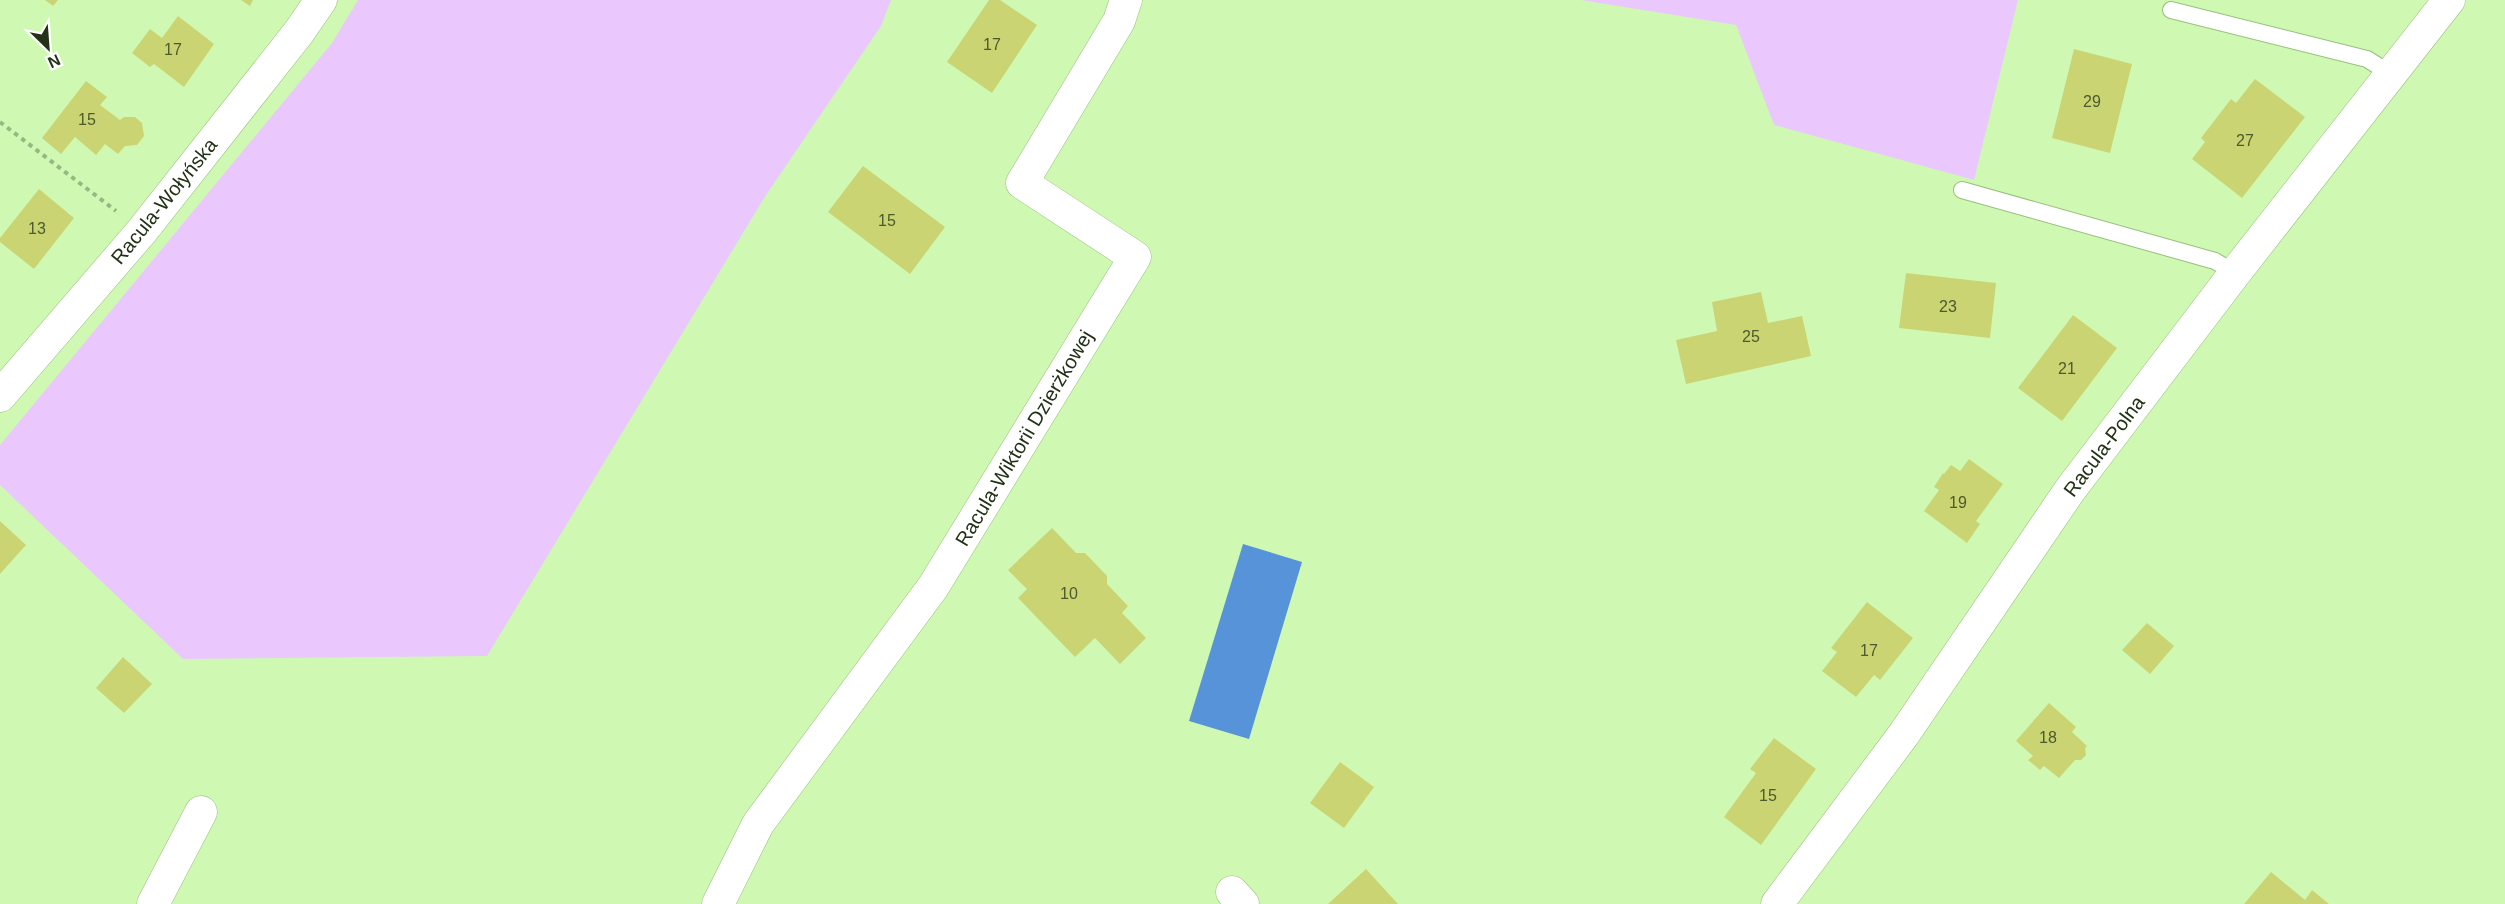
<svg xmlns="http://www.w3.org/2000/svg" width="2505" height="904" font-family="Helvetica,sans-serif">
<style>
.green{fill:#eac8fd}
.water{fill:#5793d8}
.building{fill:#cbd472}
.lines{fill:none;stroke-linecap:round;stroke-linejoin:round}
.service-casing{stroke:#98c07c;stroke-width:18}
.minor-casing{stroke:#98c07c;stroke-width:33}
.path{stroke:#97b880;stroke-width:4;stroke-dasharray:4.5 4.5;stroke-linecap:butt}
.service{stroke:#fff;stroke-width:16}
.minor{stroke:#fff;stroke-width:32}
.labels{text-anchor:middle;stroke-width:4.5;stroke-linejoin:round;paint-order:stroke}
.number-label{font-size:16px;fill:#4d5a2e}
.street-label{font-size:20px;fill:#233217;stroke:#fff}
</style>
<rect width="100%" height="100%" fill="#cff9b3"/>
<path class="green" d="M 358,0 L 891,0 L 881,26 L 766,195 L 487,656 L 183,659 L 0,485 L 0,445 L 332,43 Z
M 1581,0 L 2018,0 L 1974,180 L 1774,125 L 1736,25 Z"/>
<path class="water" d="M 1243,544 L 1302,562 L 1249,739 L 1189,721 Z"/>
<path class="building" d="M 45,0 L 58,0 L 53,6 Z
M 241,0 L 253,0 L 250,6 Z
M 989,0 L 1000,0 L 1037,25 L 992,93 L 947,62 Z
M 178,16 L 214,44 L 184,87 L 154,64 L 150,67 L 132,53 L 150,29 L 162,38 Z
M 2074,49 L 2132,64 L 2110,153 L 2052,138 Z
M 2255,79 L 2305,117 L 2242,198 L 2192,159 L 2205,142 L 2201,138 L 2231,99 L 2236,103 Z
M 86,81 L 107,97 L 100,105 L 120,120 L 124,117 L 135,117 L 142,123 L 144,136 L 137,145 L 125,146 L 118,154 L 105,144 L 96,155 L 75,137 L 61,154 L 42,138 Z
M 863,166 L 945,227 L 910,274 L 828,212 Z
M 39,189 L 74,218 L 34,269 L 0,242 L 0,238 Z
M 1906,273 L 1996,283 L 1990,338 L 1899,328 Z
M 1761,292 L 1768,323 L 1802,316 L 1811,356 L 1686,384 L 1676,340 L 1717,331 L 1712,302 Z
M 2073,315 L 2117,348 L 2062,421 L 2018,388 Z
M 1969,459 L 2003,484 L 1976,521 L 1980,524 L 1967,543 L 1924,511 L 1939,490 L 1934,487 L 1943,473 L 1944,474 L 1951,465 L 1960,471 Z
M 0,521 L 26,545 L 0,574 Z
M 1052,528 L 1076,553 L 1085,553 L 1107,576 L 1107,584 L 1128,606 L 1122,613 L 1146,638 L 1120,664 L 1095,638 L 1075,657 L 1018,598 L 1027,589 L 1008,570 Z
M 1867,602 L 1913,638 L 1880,680 L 1874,675 L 1856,697 L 1822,671 L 1837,652 L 1831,648 Z
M 2147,623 L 2174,646 L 2150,674 L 2122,650 Z
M 123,657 L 152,684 L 124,713 L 96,688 Z
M 2049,703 L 2076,727 L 2072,732 L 2087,746 L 2085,748 L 2086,755 L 2081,760 L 2075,760 L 2059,778 L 2044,766 L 2040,770 L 2028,760 L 2033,756 L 2016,741 Z
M 1774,738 L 1816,769 L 1761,845 L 1724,817 L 1756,773 L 1750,769 Z
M 1340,762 L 1374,787 L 1344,828 L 1310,803 Z
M 1366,869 L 1398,904 L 1328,904 Z
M 2271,872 L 2305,900 L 2312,890 L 2329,904 L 2244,904 Z"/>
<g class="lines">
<g class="service-casing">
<path id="service" d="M 2171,10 L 2367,59 L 2391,74
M 1962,190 L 2215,261 L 2235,273"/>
</g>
<g class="minor-casing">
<path id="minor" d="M 0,396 L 142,231 L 299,32 L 321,0
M 1232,892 L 1243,904
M 153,904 L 201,812
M 718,904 L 758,824 L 933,587 L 1135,257 L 1022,183 L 1119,21 L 1126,0
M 1777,904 L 1904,734 L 2070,490 L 2235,273 L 2449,0"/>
</g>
<path class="path" d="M 0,122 L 116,211"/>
<use href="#service" class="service"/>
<use href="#minor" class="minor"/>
</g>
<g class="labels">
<g class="number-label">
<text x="992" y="50">17</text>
<text x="173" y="55">17</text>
<text x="2092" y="107">29</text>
<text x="87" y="125">15</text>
<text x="2245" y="146">27</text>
<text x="887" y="226">15</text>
<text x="37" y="234">13</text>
<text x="1948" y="312">23</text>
<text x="1751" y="342">25</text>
<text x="2067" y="374">21</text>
<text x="1958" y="508">19</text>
<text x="1069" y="599">10</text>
<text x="1869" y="656">17</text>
<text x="2048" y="743">18</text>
<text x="1768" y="801">15</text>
</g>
<g class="street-label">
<text transform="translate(164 201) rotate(-51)" y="7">Racula-Wołyńska</text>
<text transform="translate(1024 438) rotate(-59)" y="7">Racula-Wiktorii Dzierżkowej</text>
<text transform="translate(2104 446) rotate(-53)" y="7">Racula-Polna</text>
</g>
</g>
<g transform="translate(48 48) rotate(155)" stroke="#ffffff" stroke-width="4.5" paint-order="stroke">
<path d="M0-4.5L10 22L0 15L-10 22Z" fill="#233217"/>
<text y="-9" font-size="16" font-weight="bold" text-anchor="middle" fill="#233217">N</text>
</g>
</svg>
